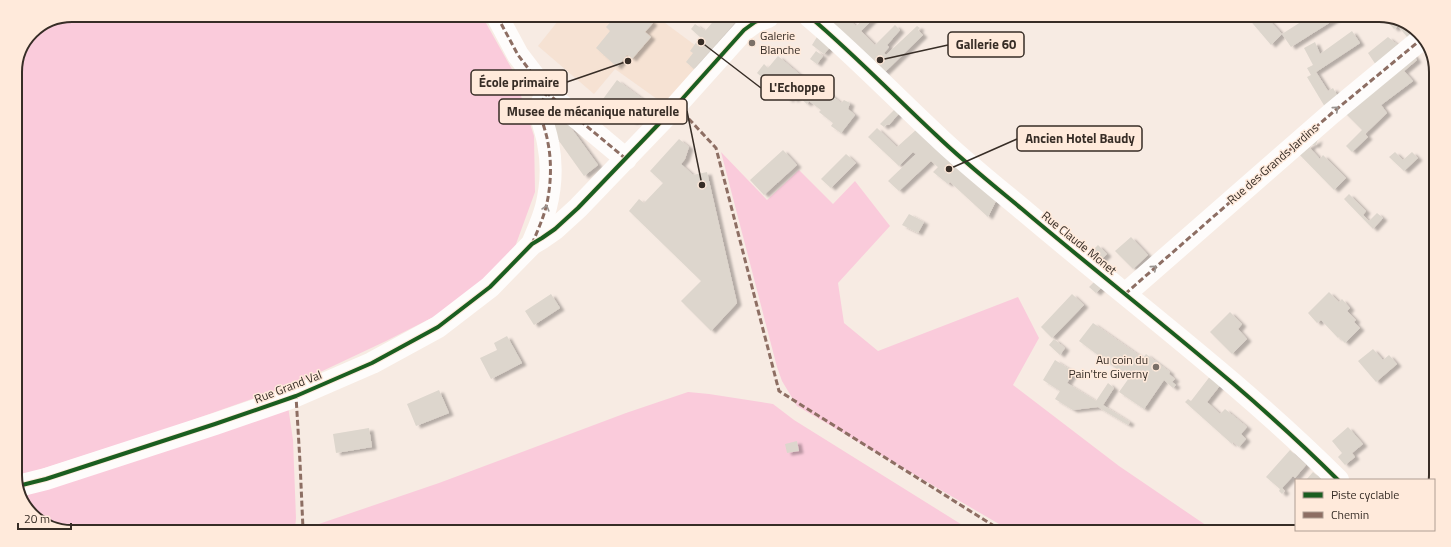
<svg xmlns="http://www.w3.org/2000/svg" width="1451" height="547" font-family="'Titillium Web',sans-serif">
<style>
.built{fill:#f6e2d3}
.green{fill:#facbdb}
.building{fill:#ddd6cd;filter:url(#shadow)}
.lines{fill:none;stroke-linecap:round;stroke-linejoin:round}
.minor{stroke:#fefcfb;stroke-width:22}
.quiet{stroke:#8d6e63;stroke-width:3;stroke-dasharray:6 3;stroke-linecap:butt}
.cycleway-casing{stroke:#ffeadb;stroke-width:6}
.cycleway{stroke:#1b5e20;stroke-width:4}
.oneway{stroke:#9a9490}
.poi-dot{fill:#7a7068;stroke:#ffeadb;stroke-width:1.5}
.labels{text-anchor:middle;stroke-width:3;stroke-linejoin:round;paint-order:stroke}
.poi-label{font-size:12px;fill:#372d26;stroke:#ffeadb;text-anchor:start}
.street-label{font-size:12px;fill:#372d26;stroke:#ffeadb}
.rim{fill:none;stroke:#372d26;stroke-width:2}
.leader{fill:none;stroke:#372d26;stroke-width:1.5}
.callout-dot{fill:#372d26;stroke:#ffeadb;stroke-width:1.5}
.callout{fill:#ffeadb;stroke:#372d26;stroke-width:1.5}
.callout-label{font-size:13px;text-anchor:middle;font-weight:bold;fill:#372d26}
</style>
<defs>
<filter id="shadow"><feDropShadow dx="4.5" dy="2.5" stdDeviation="1" flood-color="#0004"/></filter>
</defs>
<rect width="100%" height="100%" fill="#f7ebe3"/>
<path class="built" d="M 562,16 L 662,16 L 661,20 L 707,54 L 664,104 L 615,69 L 594,94 L 538,46 Z"/>
<path class="green" d="M 72,15 L 482,16 L 513,71 L 534,136 L 535,192 L 512,255 L 465,301 L 386,341 L 297,383 L 170,428 L 26,474 L 15,475 L 15,69 L 32,32 Z
M 721,152 L 767,200 L 799,170 L 833,204 L 855,181 L 890,226 L 838,283 L 844,323 L 878,351 L 1018,297 L 1039,338 L 1013,385 L 1119,466 L 1216,532 L 1011,531 L 797,406 L 782,381 L 777,367 Z
M 688,392 L 709,394 L 773,404 L 794,420 L 972,531 L 309,529 L 310,527 L 439,483 L 626,413 Z
M 288,406 L 293,440 L 296,518 L 295,529 L 54,529 L 27,510 L 19,489 Z"/>
<path class="building" d="M 616,16 L 622,17 L 623,16 L 646,16 L 653,23 L 645,32 L 651,37 L 632,59 L 627,55 L 617,67 L 596,48 L 610,31 L 606,27 Z
M 717,17 L 740,17 L 694,69 L 686,62 L 693,53 L 690,51 L 700,37 L 691,29 L 695,24 L 705,31 Z
M 825,17 L 846,17 L 856,26 L 866,17 L 875,17 L 861,31 L 875,45 L 895,25 L 900,30 L 887,45 L 889,47 L 884,53 L 886,55 L 917,26 L 920,28 L 918,30 L 923,35 L 884,73 Z
M 1248,18 L 1267,18 L 1282,34 L 1307,18 L 1337,18 L 1291,47 L 1282,34 L 1271,45 Z
M 1390,18 L 1397,18 L 1416,31 L 1408,38 L 1398,26 L 1394,29 L 1387,21 Z
M 1352,31 L 1360,43 L 1316,72 L 1328,91 L 1333,88 L 1338,97 L 1325,107 L 1307,77 L 1311,75 L 1307,68 L 1313,65 L 1304,48 L 1315,42 L 1320,54 Z
M 817,37 L 831,46 L 824,54 L 812,45 Z
M 1388,37 L 1399,46 L 1376,65 L 1368,53 Z
M 816,51 L 823,56 L 817,64 L 810,59 Z
M 1412,53 L 1417,60 L 1404,71 L 1413,81 L 1381,105 L 1387,113 L 1365,134 L 1368,137 L 1352,152 L 1346,146 L 1362,130 L 1342,110 Z
M 778,56 L 805,79 L 808,76 L 841,103 L 844,100 L 850,103 L 848,109 L 855,115 L 841,133 L 831,126 L 833,123 L 819,112 L 821,110 L 809,101 L 807,104 L 801,99 L 803,96 L 800,93 L 794,100 L 791,97 L 789,100 L 757,73 L 764,64 L 768,68 Z
M 617,80 L 648,103 L 645,106 L 654,112 L 643,124 L 636,118 L 633,122 L 603,99 Z
M 896,108 L 900,112 L 889,125 L 887,124 L 884,127 L 880,124 Z
M 560,119 L 564,124 L 569,125 L 598,165 L 584,176 L 554,134 L 552,124 Z
M 877,128 L 897,147 L 917,129 L 997,199 L 988,217 L 950,182 L 948,184 L 933,172 L 938,167 L 931,161 L 899,191 L 888,181 L 916,154 L 913,152 L 899,166 L 868,137 Z
M 679,139 L 689,147 L 685,159 L 681,164 L 693,175 L 707,172 L 737,303 L 711,331 L 681,301 L 701,281 L 629,211 L 639,199 L 644,203 L 663,183 L 650,171 Z
M 1318,139 L 1316,145 L 1312,145 L 1310,148 L 1320,159 L 1323,155 L 1346,178 L 1334,190 L 1296,151 Z
M 783,150 L 797,165 L 764,195 L 750,180 Z
M 1395,152 L 1403,160 L 1412,152 L 1418,158 L 1404,171 L 1389,157 Z
M 846,154 L 856,163 L 831,188 L 821,179 Z
M 1349,194 L 1366,211 L 1363,215 L 1369,221 L 1377,213 L 1383,218 L 1373,229 L 1344,199 Z
M 909,214 L 924,222 L 918,233 L 902,225 Z
M 1131,237 L 1148,255 L 1133,269 L 1115,251 Z
M 1098,245 L 1107,254 L 1100,261 L 1090,253 Z
M 1096,280 L 1103,286 L 1096,293 L 1089,287 Z
M 1329,292 L 1339,302 L 1342,299 L 1350,308 L 1347,311 L 1356,320 L 1354,322 L 1360,328 L 1345,343 L 1339,337 L 1338,338 L 1321,320 L 1317,323 L 1308,313 Z
M 551,294 L 560,308 L 534,325 L 525,311 Z
M 1072,294 L 1084,305 L 1052,338 L 1041,327 Z
M 1230,312 L 1242,324 L 1238,329 L 1247,339 L 1232,354 L 1210,332 Z
M 1093,323 L 1143,358 L 1146,354 L 1170,372 L 1169,374 L 1175,379 L 1172,382 L 1176,385 L 1173,388 L 1164,380 L 1144,409 L 1119,392 L 1129,378 L 1079,341 Z
M 507,336 L 522,363 L 491,379 L 480,358 L 497,350 L 494,343 Z
M 1054,339 L 1065,348 L 1060,355 L 1049,345 Z
M 1373,349 L 1383,360 L 1389,355 L 1397,364 L 1376,382 L 1358,361 Z
M 1055,360 L 1074,372 L 1067,383 L 1096,401 L 1108,383 L 1114,388 L 1103,405 L 1130,422 L 1128,425 L 1098,407 L 1073,410 L 1055,399 L 1060,391 L 1043,380 Z
M 1211,375 L 1222,383 L 1207,402 L 1220,414 L 1225,409 L 1247,427 L 1241,434 L 1246,439 L 1239,447 L 1233,442 L 1232,444 L 1185,402 L 1188,399 L 1191,401 Z
M 439,390 L 449,413 L 416,426 L 407,404 Z
M 1348,427 L 1363,444 L 1352,453 L 1355,457 L 1345,465 L 1338,457 L 1342,453 L 1332,441 Z
M 369,428 L 372,447 L 336,453 L 333,434 Z
M 797,441 L 799,451 L 787,453 L 785,444 Z
M 1290,450 L 1306,465 L 1295,478 L 1293,476 L 1282,488 L 1285,491 L 1282,494 L 1279,491 L 1280,489 L 1266,477 Z
M 1313,472 L 1322,480 L 1306,480 Z
M 1351,530 L 1374,530 L 1376,532 L 1353,532 Z"/>
<g class="lines">
<path class="minor" d="M 497,16 L 518,55 L 547,93 L 626,159
M 810,17 C 854,54 894,96 936,135 C 963,161 993,185 1022,209 C 1128,299 1240,382 1338,480
M 532,244 C 537,232 543,219 546,207 C 551,187 552,163 548,143 C 545,124 534,110 547,93
M 1125,294 L 1332,113 L 1424,37
M 18,486 L 46,479 L 215,424 L 296,396 L 372,363 L 438,327 L 490,287 L 532,244 L 542,238 L 555,229 L 578,208 L 675,107 L 744,30 L 755,22 L 768,17"/>
<path class="quiet" d="M 497,16 L 518,55 L 547,93 L 626,159
M 675,107 L 688,118 L 716,148 L 779,391 L 1002,531
M 532,244 C 537,232 543,219 546,207 C 551,187 552,163 548,143 C 545,124 534,110 547,93
M 1125,294 L 1332,113 L 1424,37
M 299,395 L 296,396 L 300,462 L 303,529"/>
<g class="cycleway-casing">
<path id="cycleway" d="M 810,17 C 854,54 894,96 936,135 C 963,161 993,185 1022,209 C 1128,299 1240,382 1338,480
M 18,486 L 46,479 L 215,424 L 296,396 L 372,363 L 438,327 L 490,287 L 532,244 L 542,238 L 555,229 L 578,208 L 675,107 L 744,30 L 755,22 L 768,17"/>
</g>
<use href="#cycleway" class="cycleway"/>
</g>
<defs><path id="oneway-chevron" d="M-2-3.5L2.5 0L-2 3.5" fill="none" stroke-width="1.6" stroke-linecap="round" stroke-linejoin="round"/></defs>
<g class="oneway">
<use href="#oneway-chevron" transform="translate(1336 109) rotate(-40)"/>
<use href="#oneway-chevron" transform="translate(546 208) rotate(-74)"/>
<use href="#oneway-chevron" transform="translate(1154 268) rotate(-41)"/>
</g>
<g class="poi-dot">
<circle cx="752" cy="43" r="4"/>
<circle cx="1156" cy="367" r="4"/>
</g>
<g class="labels">
<g class="poi-label">
<text x="760" y="40">Galerie<tspan x="760" dy="14">Blanche</tspan></text>
<text x="1148" y="364" text-anchor="end">Au coin du<tspan x="1148" dy="14">Pain'tre Giverny</tspan></text>
</g>
<g class="street-label">
<text transform="translate(1273 164) rotate(-41)" y="4">Rue des Grands Jardins</text>
<text transform="translate(1079 243) rotate(39)" y="4">Rue Claude Monet</text>
<text transform="translate(288 387) rotate(-21)" y="4">Rue Grand Val</text>
</g>
</g>
<path d="M0 0H1451V547H0ZM72 22H1379A50 50 0 0 1 1429 72V475A50 50 0 0 1 1379 525H72A50 50 0 0 1 22 475V72A50 50 0 0 1 72 22Z" fill="#ffeadb" fill-rule="evenodd"/>
<path class="rim" d="M72 22H1379A50 50 0 0 1 1429 72V475A50 50 0 0 1 1379 525H72A50 50 0 0 1 22 475V72A50 50 0 0 1 72 22Z"/>
<path class="leader" d="M880 60L948 45M628 61L567 82M701 42L761 88M702 185L687 111M949 169L1017 139"/>
<g class="callout-dot">
<circle cx="880" cy="60" r="4"/>
<circle cx="628" cy="61" r="4"/>
<circle cx="701" cy="42" r="4"/>
<circle cx="702" cy="185" r="4"/>
<circle cx="949" cy="169" r="4"/>
</g>
<g class="callout">
<rect x="948" y="32" width="76" height="25" rx="4"/>
<rect x="471" y="70" width="96" height="25" rx="4"/>
<rect x="761" y="75" width="73" height="25" rx="4"/>
<rect x="499" y="99" width="188" height="25" rx="4"/>
<rect x="1017" y="126" width="125" height="25" rx="4"/>
</g>
<g class="callout-label">
<text x="986" y="49">Gallerie 60</text>
<text x="519" y="87">École primaire</text>
<text x="797" y="92">L'Echoppe</text>
<text x="593" y="116">Musee de mécanique naturelle</text>
<text x="1080" y="143">Ancien Hotel Baudy</text>
</g>
<rect x="1295" y="479" width="140" height="52" fill="#ffeadb" stroke="#af9e93"/>
<rect x="1303" y="492" width="20" height="6" fill="#1b5e20" stroke="#af9e93"/>
<text x="1331" y="499" font-size="12" fill="#372d26">Piste cyclable</text>
<rect x="1303" y="512" width="20" height="6" fill="#8d6e63" stroke="#af9e93"/>
<text x="1331" y="519" font-size="12" fill="#372d26">Chemin</text>
<path d="M18 523v6h53v-6" fill="none" stroke="#372d26" stroke-width="2"/>
<text x="24" y="523" font-size="12" fill="#372d26" stroke="#ffeadb" stroke-width="3" paint-order="stroke">20 m</text>
</svg>
